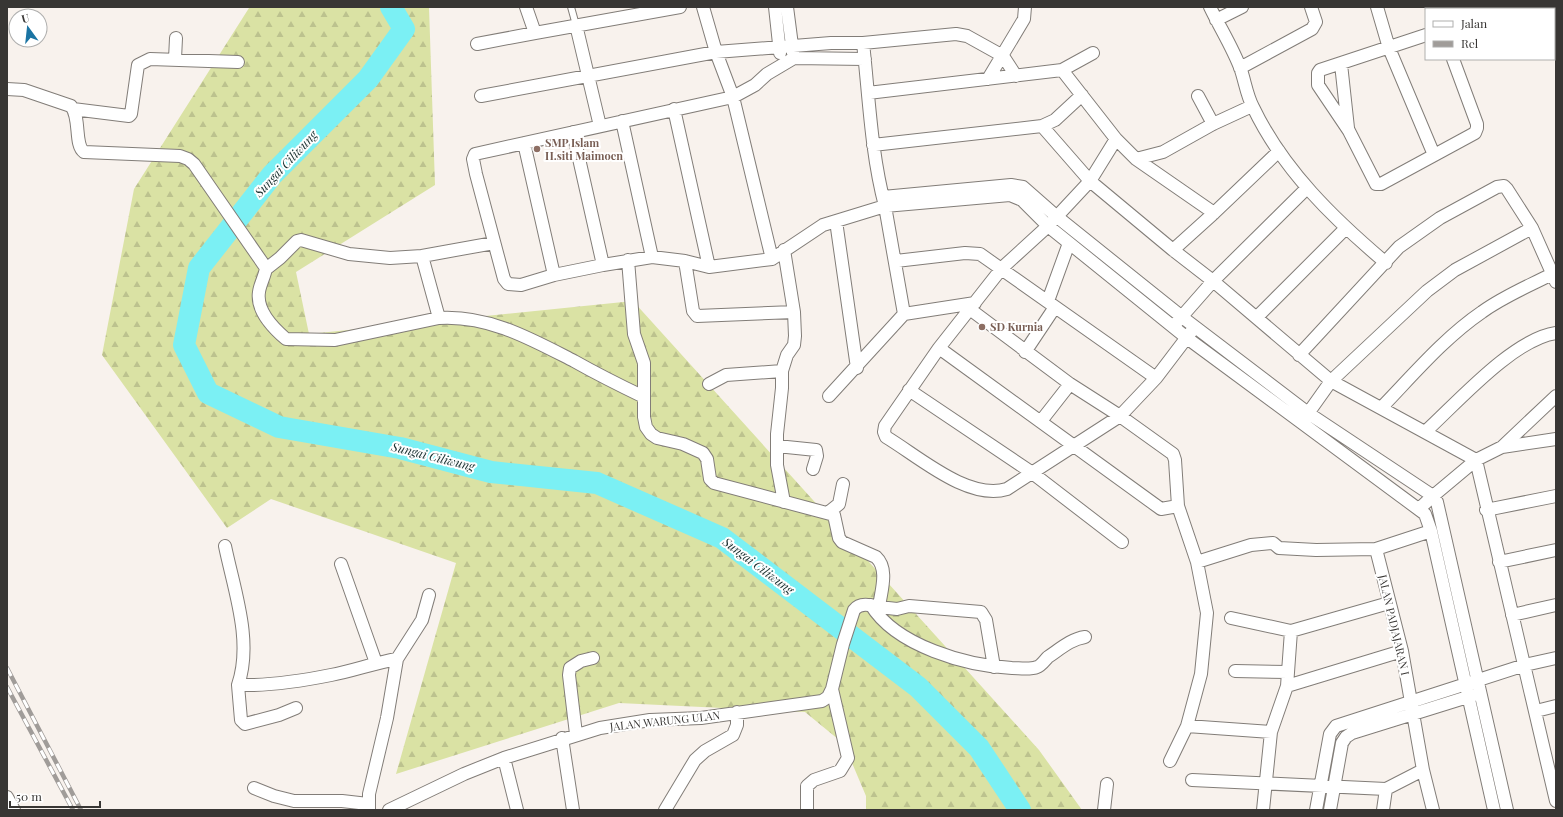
<svg xmlns="http://www.w3.org/2000/svg" width="1563" height="817" font-family="'Playfair Display',serif">
<style>
.forest{fill:url(#forest-firs)}
.lines{fill:none;stroke-linecap:round;stroke-linejoin:round}
.river{stroke:#7bf0f4;stroke-width:22}
.service-casing{stroke:#827d78;stroke-width:8}
.minor-casing{stroke:#827d78;stroke-width:14}
.service{stroke:#fff;stroke-width:6}
.minor{stroke:#fff;stroke-width:12}
.rail-casing{stroke:#a09c99;stroke-width:4.5}
.rail{stroke:#fff;stroke-width:3;stroke-dasharray:9;stroke-linecap:butt}
.education-dot{fill:#8d6e63;stroke:#fff;stroke-width:1.5}
.labels{text-anchor:middle;stroke-width:4;stroke-linejoin:round;paint-order:stroke}
.education-label{font-size:11px;font-weight:bold;fill:#785e54;stroke:#fff;text-anchor:start}
.street-label{font-size:11px;fill:#383634;stroke:#fff}
.water-label{font-size:12px;font-style:italic;fill:#192f2f;stroke:#fff}
</style>
<defs>
<pattern id="forest-firs" width="22" height="20" patternUnits="userSpaceOnUse"><rect width="22" height="20" fill="#dae2a4"/><path d="M5 1l3.5 6h-7zM16 11l3.5 6h-7z" fill="#bcc28e"/></pattern>
</defs>
<rect width="100%" height="100%" fill="#f8f2ed"/>
<path class="forest" d="M 248,7 L 429,7 L 435,185 L 296,272 L 309,334 L 633,301 L 1039,750 L 1082,810 L 866,810 L 866,796 L 844,744 L 805,712 L 619,703 L 396,774 L 456,563 L 271,499 L 227,528 L 102,355 L 134,189 L 249,8 Z"/>
<g class="lines">
<path class="river" d="M 391,7 L 404,29 L 368,79 L 272,175 L 199,268 L 184,345 L 208,393 L 279,427 L 400,448 L 491,472 L 597,483 L 722,538 L 918,687 L 979,748 L 1020,810"/>
<g class="service-casing">
<path id="service" d="M 571,7 L 576,25"/>
</g>
<g class="minor-casing">
<path id="minor" d="M 526,7 L 535,33 L 680,7
M 703,7 L 716,52 L 733,97 L 772,259
M 775,7 L 780,53
M 787,7 L 793,53
M 1210,7 C 1220,28 1233,48 1241,70 C 1245,82 1247,96 1253,107 C 1283,170 1334,219 1386,263
M 1377,7 L 1389,48 L 1434,155
M 1436,7 L 1437,9
M 1216,20 L 1242,7
M 576,25 L 600,126
M 1426,35 L 1320,70 L 1318,73 L 1318,85 L 1349,131 L 1376,184 L 1381,184 L 1475,133 L 1477,128 L 1477,124 L 1453,59
M 863,43 C 869,97 871,153 885,206 L 823,225 L 772,259 L 709,267 L 685,261 L 652,257 L 603,265 L 554,275 L 521,285 L 508,284 L 504,279 L 476,174 L 473,159 L 475,154 L 733,97 L 755,85 L 767,74 L 794,58 L 865,59
M 477,44 L 535,33
M 175,59 L 176,38
M 1341,64 L 1348,128
M 1240,68 L 1312,29 L 1316,22 L 1311,7
M 1062,70 L 1116,139 L 1090,181 L 1048,226 L 1002,268 L 939,348 L 885,426 L 884,432 L 886,437 C 918,456 968,501 1007,489 L 1120,416 L 1156,378 L 1191,332
M 988,79 L 1024,19 L 1025,7
M 7,89 L 24,90 L 71,106 C 81,118 74,145 84,152 L 180,156 L 188,159 L 194,164 L 266,268 C 265,276 260,284 259,292 C 256,311 273,328 286,339 L 335,340 L 439,318 L 422,256 L 494,243
M 868,93 L 1062,70 L 1093,53
M 481,96 L 716,52 L 831,43 L 863,43 L 956,34 L 967,36 L 1003,56 L 1016,76
M 1198,96 L 1213,124
M 73,109 L 129,116 L 131,114 L 138,65 L 150,59 L 238,62
M 674,109 L 709,267
M 622,121 L 652,257
M 1042,126 L 1090,181 L 1173,250 L 1213,281 L 1331,381 L 1476,460 L 1556,801
M 573,132 L 603,265
M 1116,139 L 1136,159 L 1214,213
M 524,143 L 554,275
M 873,145 L 1042,126 L 1055,120 L 1082,95
M 1136,159 L 1163,152 L 1213,124 L 1252,106
M 883,197 L 1011,185 L 1023,187 L 1056,216 L 1182,317 L 1308,413 L 1433,496 L 1437,502 L 1507,810
M 836,221 L 857,368
M 784,250 L 794,312 L 795,336 L 794,345 L 787,355 L 782,371 L 782,388 L 777,434 L 777,465 L 784,502
M 1173,250 L 1214,213 L 1279,151
M 685,261 L 693,311 L 697,316 L 794,312
M 896,261 L 965,253 L 980,254 L 1156,378
M 266,269 L 280,258 L 297,241 L 301,240 L 349,254 L 390,258 L 422,256
M 1048,301 L 1069,243
M 975,303 L 904,314 L 885,206 L 1010,195 L 1022,200 L 1048,226 L 1187,338 L 1425,514 L 1431,531 L 1494,810
M 971,310 L 1070,384 L 1120,416 L 1173,454 L 1175,460 L 1178,506 L 1197,562 L 1251,545 L 1273,543 L 1279,548 L 1316,550 L 1376,549 L 1431,531
M 1257,317 L 1345,229
M 439,318 C 489,315 531,339 574,361 C 597,374 621,386 644,397
M 1177,322 L 1213,281 L 1307,188
M 939,348 L 1161,509 L 1178,506
M 1025,352 L 1055,307
M 1299,355 L 1399,247 L 1440,218 L 1497,187 L 1504,186 L 1507,189 L 1532,228 L 1556,282
M 709,384 L 726,375 L 782,371
M 909,390 L 1031,472 L 1122,542
M 829,396 L 904,314
M 1381,408 C 1413,375 1444,338 1482,312 C 1504,296 1529,286 1552,274
M 1304,419 L 1331,381 L 1427,291 L 1455,270 L 1532,228
M 1041,421 L 1070,384
M 1425,432 C 1457,403 1513,339 1556,333
M 777,446 L 816,450 L 817,456 L 813,469
M 1502,447 L 1556,439
M 1419,509 L 1433,496 L 1476,460 L 1502,447 L 1556,396
M 1486,510 L 1556,496
M 829,512 L 839,504 L 843,484
M 225,546 C 234,590 253,641 238,685 C 268,686 301,681 331,675 C 353,671 374,663 397,659
M 1376,549 L 1402,651 L 1423,770 L 1433,810
M 1499,562 L 1556,550
M 341,564 L 376,663
M 871,605 C 896,646 967,666 1012,668 C 1019,668 1030,670 1037,667 C 1041,666 1045,660 1048,657 C 1060,649 1071,639 1085,637
M 879,607 L 897,609 L 909,606 L 981,612 L 986,620 L 994,667
M 1512,615 L 1556,605
M 1231,618 L 1291,631 L 1389,603
M 1235,671 L 1288,672
M 238,685 L 241,720 L 245,724 L 279,715 L 296,708
M 1287,686 L 1402,651
M 1536,711 L 1556,706
M 1187,726 L 1271,732
M 576,734 L 569,675 L 570,668 L 581,661 L 593,658
M 562,738 L 573,810
M 504,758 L 517,810
M 1170,761 L 1187,726 L 1201,674 L 1207,613 L 1197,562
M 1192,780 L 1386,789 L 1423,770
M 254,788 L 274,796 L 294,801 L 342,801 L 368,804
M 7,797 L 14,810
M 369,810 L 369,794 L 387,718 L 397,659 L 422,620 L 429,595
M 389,810 L 464,774 L 504,758 L 600,728 L 650,720 L 701,718 L 822,701 L 828,697 L 832,689 L 843,644 L 854,610 C 860,602 871,605 879,607 C 881,591 889,569 876,557 L 842,542 L 839,538 L 834,515 L 714,483 L 710,479 L 707,459 L 703,453 L 683,444 L 657,438 L 651,434 L 646,427 L 644,417 L 644,363 L 634,334 L 628,260
M 665,810 L 695,760 L 705,751 L 733,735 L 737,725 L 737,712
M 807,810 L 807,786 L 814,780 L 840,771 L 848,758 L 832,689
M 1104,810 L 1107,784
M 1263,810 L 1271,732 L 1287,686 L 1291,631
M 1316,810 L 1330,734 L 1336,726 L 1525,665 L 1556,658
M 1330,810 L 1342,743 L 1346,737 L 1352,733 L 1474,695
M 1383,810 L 1386,789"/>
</g>
<use href="#service" class="service"/>
<use href="#minor" class="minor"/>
<g class="rail-casing">
<path id="rail" d="M 7,668 L 81,810
M 7,687 L 73,810"/>
</g>
<use href="#rail" class="rail"/>
</g>
<g class="education-dot">
<circle cx="537" cy="149" r="4"/>
<circle cx="982" cy="327" r="4"/>
</g>
<g class="labels">
<g class="education-label">
<text x="545" y="147">SMP Islam<tspan x="545" dy="13">H.siti Maimoen</tspan></text>
<text x="990" y="331">SD Kurnia</text>
</g>
<g class="street-label">
<text transform="translate(1394 625) rotate(77)" y="4">JALAN PADJAJARAN I</text>
<text transform="translate(665 721) rotate(-6)" y="4">JALAN WARUNG ULAN</text>
</g>
<g class="water-label">
<text transform="translate(286 164) rotate(-47)" y="4">Sungai Ciliwung</text>
<text transform="translate(433 457) rotate(14)" y="4">Sungai Ciliwung</text>
<text transform="translate(758 566) rotate(37)" y="4">Sungai Ciliwung</text>
</g>
</g>
<rect width="1563" height="817" fill="none" stroke="#383634" stroke-width="16"/>
<rect x="1425" y="8" width="130" height="52" fill="#ffffff" stroke="#afafae"/>
<rect x="1433" y="21" width="20" height="6" fill="#ffffff" stroke="#afafae"/>
<text x="1461" y="28" font-size="12" fill="#383634">Jalan</text>
<rect x="1433" y="41" width="20" height="6" fill="#a09c99" stroke="#afafae"/>
<text x="1461" y="48" font-size="12" fill="#383634">Rel</text>
<g transform="translate(28 28) rotate(345)"><circle r="19" fill="#ffffff" stroke="#afafae"/>
<path d="M0-3L7 15L0 10L-7 15Z" fill="#1b74a3"/>
<text y="-6" font-size="11" font-weight="bold" text-anchor="middle" fill="#383634">U</text>
</g>
<path d="M10 801v6h90v-6" fill="none" stroke="#383634" stroke-width="2"/>
<text x="16" y="801" font-size="12" fill="#383634" stroke="#ffffff" stroke-width="3" paint-order="stroke">50 m</text>
</svg>
